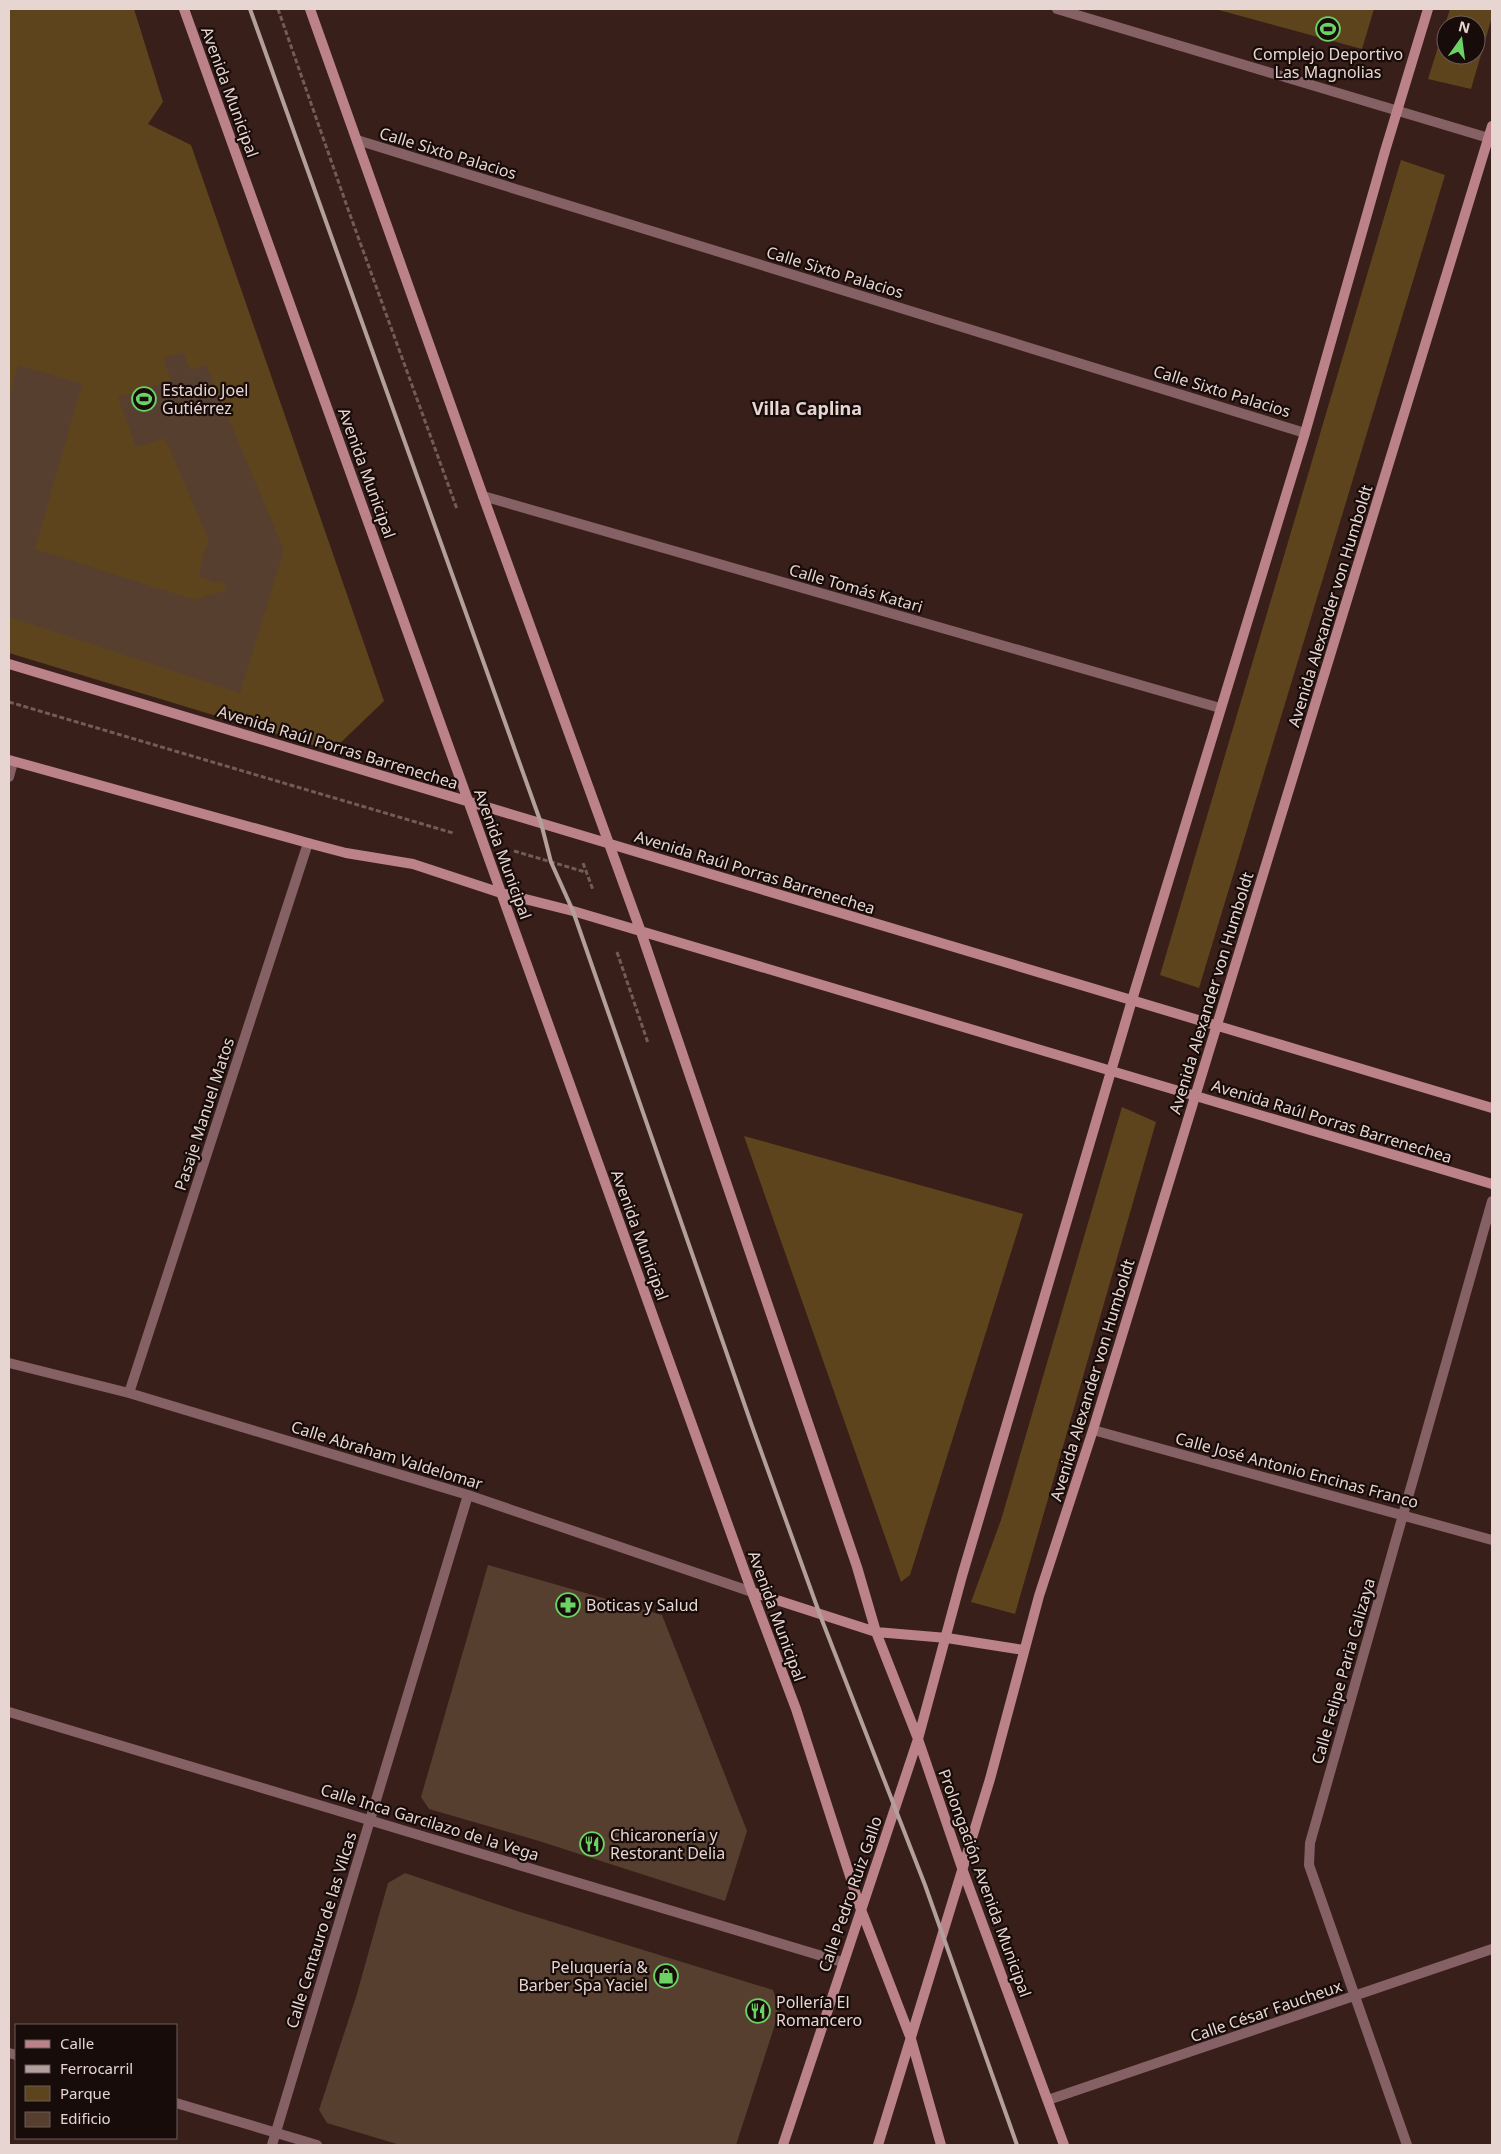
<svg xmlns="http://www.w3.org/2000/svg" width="1501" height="2154" font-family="'Noto Sans',sans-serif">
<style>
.green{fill:#5e441d;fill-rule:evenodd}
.building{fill:#563f2f}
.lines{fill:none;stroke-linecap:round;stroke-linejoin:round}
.path{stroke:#725c56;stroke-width:3;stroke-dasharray:5 2.5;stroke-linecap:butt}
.street{stroke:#856166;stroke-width:10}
.secondary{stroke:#bb828a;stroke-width:10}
.rail{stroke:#b39f9b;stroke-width:4}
.labels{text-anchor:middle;stroke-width:4.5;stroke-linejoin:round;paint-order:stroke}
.poi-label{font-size:16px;fill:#e7d5d1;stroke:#170c0a;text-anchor:start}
.street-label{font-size:16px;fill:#e7d5d1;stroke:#170c0a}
.neighbourhood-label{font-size:18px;font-weight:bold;fill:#e7d5d1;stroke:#170c0a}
</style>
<rect width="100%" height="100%" fill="#381f19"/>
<path class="green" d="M 9,9 L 134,9 L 163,102 L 148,124 L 191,145 L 384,701 L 332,751 L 9,653 Z
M 1215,9 L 1374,9 L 1362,49 Z
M 1450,9 L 1492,9 L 1492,17 L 1471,89 L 1428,79 ZM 1446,25 L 1476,25 L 1476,55 L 1446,55 Z
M 1401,160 L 1445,175 L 1199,988 L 1160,975 Z
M 1122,1107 L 1156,1122 L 1015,1614 L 971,1602 L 1001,1520 Z
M 744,1136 L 1023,1214 L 910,1575 L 901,1582 Z"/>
<path class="building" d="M 183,352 L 190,370 L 206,365 L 284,550 L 240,693 L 9,617 L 9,398 L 18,365 L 82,384 L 35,549 L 195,600 L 226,590 L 223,581 L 216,583 L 199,576 L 202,557 L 209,541 L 165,438 L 136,447 L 118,397 L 171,381 L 163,358 Z
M 488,1565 L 662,1615 L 747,1831 L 725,1901 L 539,1841 L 429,1809 L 421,1797 Z
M 405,1873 L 517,1911 L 773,1990 L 780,2009 L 736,2145 L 400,2145 L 327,2123 L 319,2110 L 356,1997 L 388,1883 Z"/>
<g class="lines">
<path class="path" d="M 278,9 L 349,212 L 457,509
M 9,702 L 453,833
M 514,851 L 585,872
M 583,863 L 593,890
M 617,952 L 648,1043"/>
<path class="street" d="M 1057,9 L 1492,139
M 357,140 L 1305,433
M 483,496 L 1220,708
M 9,777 L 13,762
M 9,1363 L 129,1393 L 468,1495 L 752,1592
M 129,1393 L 308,843
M 1093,1430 L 1492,1540
M 9,1712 L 842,1962
M 9,2053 L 16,2055
M 1048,2100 L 1492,1949
M 176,2103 L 317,2145
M 272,2145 L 468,1495
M 1407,2145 L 1309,1865 L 1310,1843 L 1492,1201"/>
<path class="secondary" d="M 184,9 L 752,1592 L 796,1709 L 860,1907 L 911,2039 L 941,2145
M 310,9 L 483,496 L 641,932 L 857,1567 L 876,1632 L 918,1739 L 963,1871 L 1064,2145
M 9,664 L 1492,1108
M 9,760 L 308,843 L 346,853 L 413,864 L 501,893 L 573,911 L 1492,1184
M 752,1592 L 876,1632 L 947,1638 L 1024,1650
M 783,2145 L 918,1739 L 962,1576 L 1132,1000 L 1305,433 L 1385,151 L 1428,9
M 878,2145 L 990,1779 L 1039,1596 L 1093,1430 L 1492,126"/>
<path class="rail" d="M 250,9 L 541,823 L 551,862 L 573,911 L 752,1426 L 820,1615 L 925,1885 L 1017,2145"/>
</g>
<defs>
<g id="stadium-ring" transform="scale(1.25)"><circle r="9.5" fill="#170c0a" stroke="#6bd363" stroke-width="1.5"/><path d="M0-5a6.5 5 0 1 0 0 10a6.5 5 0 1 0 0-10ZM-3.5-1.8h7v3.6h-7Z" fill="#6bd363"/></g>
<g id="pharmacy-ring" transform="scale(1.25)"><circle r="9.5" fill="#170c0a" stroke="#6bd363" stroke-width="1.5"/><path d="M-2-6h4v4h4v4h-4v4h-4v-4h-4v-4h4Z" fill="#6bd363"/></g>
<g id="restaurant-ring" transform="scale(1.25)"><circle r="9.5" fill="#170c0a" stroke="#6bd363" stroke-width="1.5"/><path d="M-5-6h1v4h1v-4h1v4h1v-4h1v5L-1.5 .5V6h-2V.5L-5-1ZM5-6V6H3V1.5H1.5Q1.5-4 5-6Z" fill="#6bd363"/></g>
<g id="shop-ring" transform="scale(1.25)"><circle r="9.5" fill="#170c0a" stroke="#6bd363" stroke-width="1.5"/><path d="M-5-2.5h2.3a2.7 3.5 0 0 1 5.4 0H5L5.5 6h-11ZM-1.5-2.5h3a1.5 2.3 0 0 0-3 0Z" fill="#6bd363"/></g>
</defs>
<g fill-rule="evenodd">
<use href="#stadium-ring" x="1328" y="29"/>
<use href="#stadium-ring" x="144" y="399"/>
<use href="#pharmacy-ring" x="568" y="1605"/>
<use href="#restaurant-ring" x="592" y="1844"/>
<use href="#shop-ring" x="666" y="1976"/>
<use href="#restaurant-ring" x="758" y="2011"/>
</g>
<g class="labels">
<g class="poi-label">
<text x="1328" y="60" text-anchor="middle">Complejo Deportivo<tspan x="1328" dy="18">Las Magnolias</tspan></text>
<text x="162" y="396">Estadio Joel<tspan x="162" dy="18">Gutiérrez</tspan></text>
<text x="586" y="1611">Boticas y Salud</text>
<text x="610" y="1841">Chicaronería y<tspan x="610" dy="18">Restorant Delia</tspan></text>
<text x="648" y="1973" text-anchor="end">Peluquería &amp;<tspan x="648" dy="18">Barber Spa Yaciel</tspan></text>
<text x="776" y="2008">Pollería El<tspan x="776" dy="18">Romancero</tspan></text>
</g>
<g class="street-label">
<text transform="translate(230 92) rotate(70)" y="6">Avenida Municipal</text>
<text transform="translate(448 153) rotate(17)" y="6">Calle Sixto Palacios</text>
<text transform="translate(835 272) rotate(17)" y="6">Calle Sixto Palacios</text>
<text transform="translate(1222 391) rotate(17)" y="6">Calle Sixto Palacios</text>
<text transform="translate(367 473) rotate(70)" y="6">Avenida Municipal</text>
<text transform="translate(856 588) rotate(16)" y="6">Calle Tomás Katari</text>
<text transform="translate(1330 606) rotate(-73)" y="6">Avenida Alexander von Humboldt</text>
<text transform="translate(338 747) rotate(17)" y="6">Avenida Raúl Porras Barrenechea</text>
<text transform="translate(503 854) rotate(70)" y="6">Avenida Municipal</text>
<text transform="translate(755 872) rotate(17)" y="6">Avenida Raúl Porras Barrenechea</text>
<text transform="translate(1211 993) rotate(-73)" y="6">Avenida Alexander von Humboldt</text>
<text transform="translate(204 1114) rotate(-72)" y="6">Pasaje Manuel Matos</text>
<text transform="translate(1332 1121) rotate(17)" y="6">Avenida Raúl Porras Barrenechea</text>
<text transform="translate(640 1235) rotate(70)" y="6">Avenida Municipal</text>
<text transform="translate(1092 1380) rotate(-73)" y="6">Avenida Alexander von Humboldt</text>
<text transform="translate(387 1455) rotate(17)" y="6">Calle Abraham Valdelomar</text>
<text transform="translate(1297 1470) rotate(15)" y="6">Calle José Antonio Encinas Franco</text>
<text transform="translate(777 1616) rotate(70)" y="6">Avenida Municipal</text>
<text transform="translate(1343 1671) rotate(-74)" y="6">Calle Felipe Paria Calizaya</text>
<text transform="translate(430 1822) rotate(17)" y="6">Calle Inca Garcilazo de la Vega</text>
<text transform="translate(985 1883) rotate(70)" y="6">Prolongación Avenida Municipal</text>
<text transform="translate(850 1894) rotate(-71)" y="6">Calle Pedro Ruiz Gallo</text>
<text transform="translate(321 1930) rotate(-73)" y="6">Calle Centauro de las Vilcas</text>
<text transform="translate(1266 2011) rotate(-19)" y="6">Calle César Faucheux</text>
</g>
<g class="neighbourhood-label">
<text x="807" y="415">Villa Caplina</text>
</g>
</g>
<rect width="1501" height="2154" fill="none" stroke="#e7d5d1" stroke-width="20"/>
<rect x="15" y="2024" width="162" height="115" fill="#170c0a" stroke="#6a5c5a"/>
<rect x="25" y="2040" width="25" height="8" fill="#bb828a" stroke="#6a5c5a"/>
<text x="60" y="2049" font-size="15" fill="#e7d5d1">Calle</text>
<rect x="25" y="2065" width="25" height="8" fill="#b39f9b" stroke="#6a5c5a"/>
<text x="60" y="2074" font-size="15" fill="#e7d5d1">Ferrocarril</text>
<rect x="25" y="2086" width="25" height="15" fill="#5e441d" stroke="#6a5c5a"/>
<text x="60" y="2099" font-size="15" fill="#e7d5d1">Parque</text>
<rect x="25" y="2112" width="25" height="15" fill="#563f2f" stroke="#6a5c5a"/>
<text x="60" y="2124" font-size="15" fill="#e7d5d1">Edificio</text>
<g transform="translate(1461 40) rotate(14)"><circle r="24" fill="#170c0a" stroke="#6a5c5a"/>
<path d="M0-4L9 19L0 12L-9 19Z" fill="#6bd363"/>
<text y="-8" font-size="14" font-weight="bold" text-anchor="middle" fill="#e7d5d1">N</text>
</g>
</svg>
